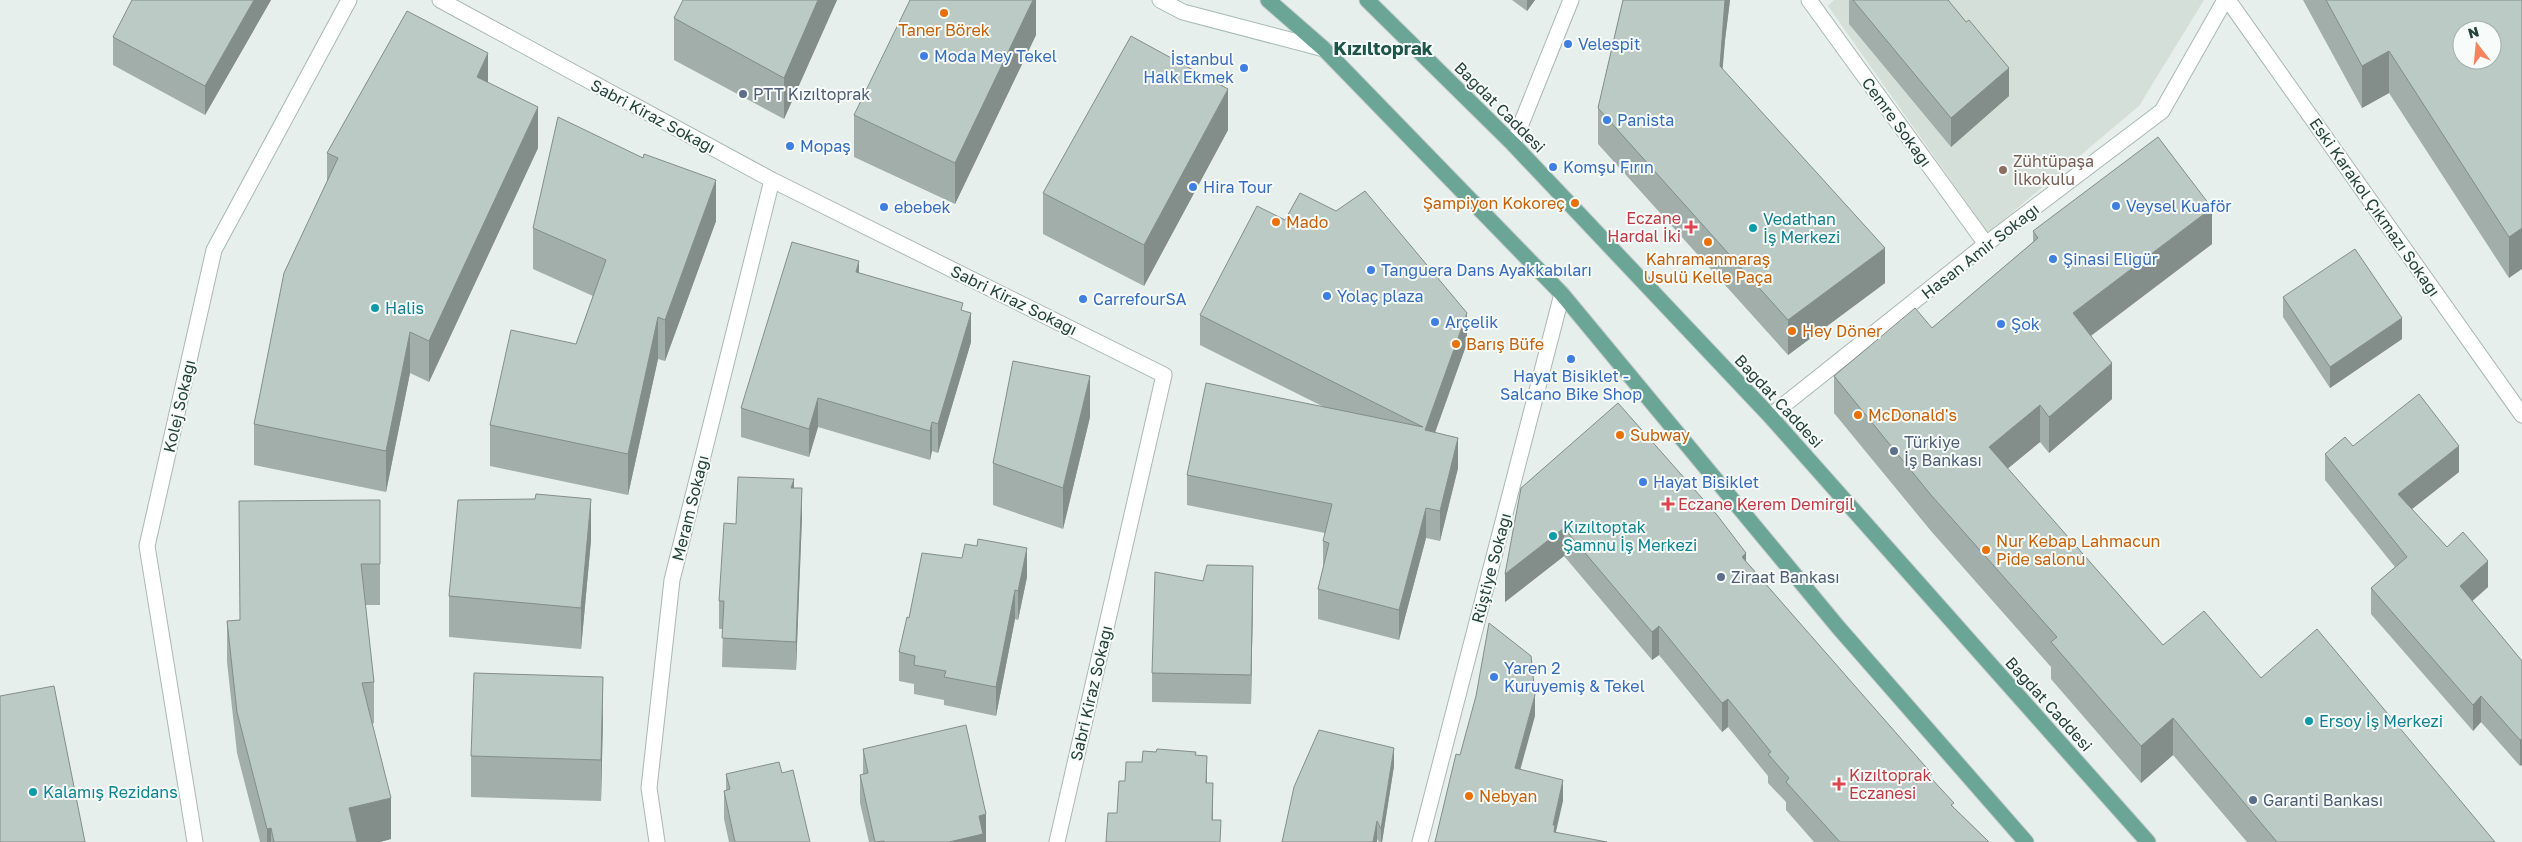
<svg xmlns="http://www.w3.org/2000/svg" width="2522" height="842" font-family="'Golos Text',sans-serif">
<style>
.built{fill:#d4dfda}
.lines{fill:none;stroke-linecap:round;stroke-linejoin:round}
.street-casing{stroke:#a8b8b2;stroke-width:17}
.secondary-casing{stroke:#a4bbb3;stroke-width:17}
.primary-casing{stroke:#c2cac8;stroke-width:17}
.street{stroke:#fff;stroke-width:15}
.secondary{stroke:#fff;stroke-width:15}
.primary{stroke:#6aa596;stroke-width:15}
.wall{fill:#a1aea9}
.shaded-wall{fill:#838d89}
.building{fill:#bbcac4;stroke:#838d89;fill-rule:evenodd}
.food-dot{fill:#e8710a;stroke:#f7fbf9;stroke-width:2}
.shop-dot{fill:#3f7fe0;stroke:#f7fbf9;stroke-width:2}
.service-dot{fill:#5c6f8a;stroke:#f7fbf9;stroke-width:2}
.education-dot{fill:#8d6e63;stroke:#f7fbf9;stroke-width:2}
.health-dot{fill:#e0444e;stroke:#f7fbf9;stroke-width:2}
.culture-dot{fill:#0f9aa8;stroke:#f7fbf9;stroke-width:2}
.labels{text-anchor:middle;stroke-width:4;stroke-linejoin:round;paint-order:stroke}
.food-label{font-size:16px;fill:#c56008;stroke:#f7fbf9;text-anchor:start}
.shop-label{font-size:16px;fill:#366cbe;stroke:#f7fbf9;text-anchor:start}
.service-label{font-size:16px;fill:#4e5e75;stroke:#f7fbf9;text-anchor:start}
.street-label{font-size:16px;fill:#24423a;stroke:#f7fbf9}
.education-label{font-size:16px;fill:#785e54;stroke:#f7fbf9;text-anchor:start}
.health-label{font-size:16px;fill:#be3a42;stroke:#f7fbf9;text-anchor:start}
.culture-label{font-size:16px;fill:#0d838f;stroke:#f7fbf9;text-anchor:start}
.quarter-label{font-size:19px;font-weight:bold;fill:#1f5548;stroke:#f7fbf9}
</style>
<rect width="100%" height="100%" fill="#e6efeb"/>
<path class="built" d="M 1834,0 L 2204,0 L 2139,106 L 1988,233 L 1828,6 Z"/>
<g class="lines">
<g class="street-casing">
<path id="street" d="M 440,0 L 772,180 L 1164,375 L 1057,842
M 1809,0 L 1986,244
M 2228,0 L 2522,415
M 1513,144 L 1571,0
M 1770,416 L 1986,244 L 2162,111 L 2225,0
M 195,842 L 147,546 L 214,250 L 349,0
M 657,842 L 649,788 L 672,580 L 772,180
M 1420,842 L 1562,294"/>
</g>
<g class="secondary-casing">
<path id="secondary" d="M 1160,0 L 1183,12 L 1324,49"/>
</g>
<g class="primary-casing">
<path id="primary" d="M 1268,0 L 1324,49 L 1562,294 L 1838,627 L 2026,842
M 1367,0 L 1513,144 L 1770,416 L 2148,842"/>
</g>
<use href="#street" class="street"/>
<use href="#secondary" class="secondary"/>
<use href="#primary" class="primary"/>
</g>
<path class="wall" d="M 271,0 L 205,115 L 113,65 L 113,37 Z
M 837,0 L 784,119 L 674,60 L 674,18 Z
M 1036,0 L 1036,35 L 955,204 L 854,157 L 854,115 Z
M 1512,0 L 1535,0 L 1527,11 Z
M 1623,0 L 1730,0 L 1725,40 L 1722,69 L 1885,283 L 1788,355 L 1598,144 L 1598,108 Z
M 1849,0 L 1948,0 L 1966,22 L 2009,96 L 1951,147 L 1849,24 Z
M 2303,0 L 2522,0 L 2509,278 L 2389,93 L 2362,108 Z
M 488,82 L 538,148 L 429,382 L 410,373 L 386,492 L 254,465 L 254,424 L 327,182 L 327,153 Z
M 1228,130 L 1144,286 L 1043,234 L 1043,193 Z
M 716,221 L 665,361 L 658,359 L 628,495 L 490,466 L 490,425 L 576,344 L 593,296 L 533,269 L 533,228 Z
M 2033,231 L 2212,244 L 2091,336 L 2112,399 L 2049,453 L 2040,442 L 2007,469 L 2163,645 L 2261,678 L 2495,842 L 2247,842 L 2173,755 L 2141,783 L 2051,679 L 2051,667 L 1931,531 L 1834,413 L 1834,376 L 1932,328 L 2033,242 Z
M 859,273 L 963,311 L 971,342 L 938,453 L 932,451 L 930,460 L 818,427 L 809,457 L 741,437 L 741,408 Z
M 2283,297 L 2402,339 L 2330,388 L 2283,317 Z
M 1200,315 L 1467,343 L 1435,433 L 1458,468 L 1440,541 L 1426,538 L 1399,640 L 1318,619 L 1318,589 L 1323,568 L 1323,541 L 1325,533 L 1187,505 L 1187,475 L 1324,407 L 1200,345 Z
M 1090,417 L 1063,529 L 993,505 L 993,463 Z
M 2353,446 L 2459,472 L 2412,509 L 2447,547 L 2488,587 L 2472,601 L 2522,661 L 2520,766 L 2481,722 L 2473,731 L 2371,614 L 2371,588 L 2395,567 L 2325,480 L 2325,454 Z
M 794,488 L 802,517 L 796,670 L 722,667 L 723,629 L 719,629 L 719,601 L 736,524 Z
M 1521,488 L 1746,561 L 1932,779 L 1954,808 L 1989,842 L 1814,842 L 1786,810 L 1786,802 L 1768,783 L 1768,776 L 1728,727 L 1722,732 L 1659,655 L 1652,660 L 1564,556 L 1505,602 Z
M 380,500 L 380,605 L 365,605 L 374,682 L 374,723 L 372,724 L 391,839 L 380,842 L 260,842 L 237,753 L 227,662 L 227,621 L 240,620 Z
M 591,540 L 581,649 L 449,637 L 449,596 Z
M 1027,577 L 1018,620 L 1015,619 L 996,716 L 944,705 L 944,700 L 914,694 L 914,684 L 899,681 L 899,652 L 909,618 Z
M 1253,594 L 1251,704 L 1152,702 L 1152,673 Z
M 603,718 L 601,801 L 471,797 L 471,756 Z
M 863,749 L 986,842 L 869,842 L 860,803 L 860,775 L 863,774 Z
M 1394,766 L 1382,842 L 1379,842 L 1377,839 L 1377,842 L 1282,842 Z
M 782,773 L 810,842 L 729,842 L 724,819 L 724,791 L 726,790 L 726,774 Z"/>
<path class="shaded-wall" d="M 254,0 L 271,0 L 205,115 L 205,86 Z
M 818,0 L 837,0 L 784,119 L 784,78 Z
M 1033,0 L 1036,0 L 1036,35 L 955,204 L 955,163 Z
M 1527,0 L 1535,0 L 1527,11 Z
M 1725,0 L 1730,0 L 1725,40 L 1720,101 L 1720,66 Z
M 2389,51 L 2389,93 L 2362,108 L 2362,66 Z
M 488,53 L 488,94 L 477,77 Z
M 2009,68 L 2009,96 L 1951,147 L 1951,118 Z
M 1228,89 L 1228,130 L 1144,286 L 1144,245 Z
M 538,107 L 538,148 L 429,382 L 429,341 Z
M 716,180 L 716,221 L 665,361 L 665,320 Z
M 2212,208 L 2212,244 L 2073,349 L 2073,313 Z
M 2522,228 L 2522,269 L 2509,278 L 2509,237 Z
M 1885,248 L 1885,283 L 1788,355 L 1788,320 Z
M 859,261 L 859,290 L 856,272 Z
M 971,313 L 971,342 L 938,453 L 938,424 Z
M 1467,313 L 1467,343 L 1425,460 L 1425,430 Z
M 658,317 L 658,359 L 628,495 L 628,454 Z
M 2402,318 L 2402,339 L 2330,388 L 2330,367 Z
M 410,332 L 410,373 L 386,492 L 386,451 Z
M 2112,363 L 2112,399 L 2049,453 L 2049,417 Z
M 1090,376 L 1090,417 L 1063,529 L 1063,488 Z
M 818,398 L 818,427 L 809,457 L 809,429 Z
M 2040,405 L 2040,442 L 1989,484 L 1989,447 Z
M 932,422 L 932,451 L 930,460 L 930,431 Z
M 1458,438 L 1458,468 L 1440,541 L 1440,511 Z
M 2459,446 L 2459,472 L 2398,520 L 2398,494 Z
M 794,479 L 794,507 L 791,488 Z
M 802,488 L 802,517 L 796,670 L 796,642 Z
M 591,499 L 591,540 L 581,649 L 581,608 Z
M 1426,508 L 1426,538 L 1399,640 L 1399,610 Z
M 1564,528 L 1564,556 L 1505,602 L 1505,574 Z
M 1027,548 L 1027,577 L 1018,620 L 1018,591 Z
M 1746,553 L 1746,581 L 1742,557 Z
M 2488,561 L 2488,587 L 2460,612 L 2460,586 Z
M 1253,566 L 1253,594 L 1251,704 L 1251,675 Z
M 1015,590 L 1015,619 L 996,716 L 996,687 Z
M 1659,626 L 1659,655 L 1652,660 L 1652,632 Z
M 603,677 L 603,718 L 601,801 L 601,760 Z
M 1535,695 L 1535,716 L 1515,789 L 1515,768 Z
M 2481,696 L 2481,722 L 2473,731 L 2473,705 Z
M 1728,699 L 1728,727 L 1722,732 L 1722,703 Z
M 2173,718 L 2173,755 L 2141,783 L 2141,746 Z
M 2522,739 L 2522,765 L 2520,766 L 2520,740 Z
M 1394,748 L 1394,766 L 1382,842 L 1381,842 L 1381,829 Z
M 1207,756 L 1207,785 L 1206,783 Z
M 1563,780 L 1563,801 L 1555,836 L 1553,825 Z
M 1213,783 L 1213,812 L 1212,842 L 1212,820 Z
M 391,798 L 391,839 L 380,842 L 349,842 L 349,808 Z
M 986,814 L 986,842 L 949,842 L 979,816 Z
M 1377,821 L 1377,842 L 1373,842 Z
M 271,828 L 271,842 L 267,842 L 267,829 Z"/>
<path class="building" d="M 132,0 L 254,0 L 205,86 L 113,37 Z
M 683,0 L 818,0 L 784,78 L 674,18 Z
M 910,0 L 1033,0 L 955,163 L 854,115 Z
M 1623,0 L 1725,0 L 1720,66 L 1885,248 L 1788,320 L 1598,108 Z
M 1853,0 L 1948,0 L 1966,22 L 1969,20 L 2009,68 L 1951,118 Z
M 2326,0 L 2522,0 L 2522,228 L 2509,237 L 2389,51 L 2362,66 ZM 2462,30 L 2492,30 L 2492,60 L 2462,60 Z
M 407,11 L 488,53 L 477,77 L 538,107 L 429,341 L 410,332 L 386,451 L 254,424 L 284,273 L 338,158 L 327,153 Z
M 1131,36 L 1228,89 L 1144,245 L 1043,193 Z
M 558,117 L 643,158 L 644,154 L 716,180 L 665,320 L 658,317 L 628,454 L 490,425 L 511,330 L 576,344 L 606,260 L 533,228 Z
M 2158,137 L 2212,208 L 2073,313 L 2112,363 L 2049,417 L 2040,405 L 1989,447 L 2163,645 L 2204,611 L 2261,678 L 2317,629 L 2495,842 L 2277,842 L 2173,718 L 2141,746 L 2051,642 L 2057,637 L 1931,495 L 1834,376 L 1915,308 L 1932,328 L 2038,238 L 2033,231 Z
M 1365,191 L 1467,313 L 1425,430 L 1458,438 L 1440,511 L 1426,508 L 1399,610 L 1318,589 L 1329,543 L 1323,541 L 1332,504 L 1187,475 L 1206,383 L 1423,427 L 1200,315 L 1257,206 L 1285,220 L 1300,193 L 1336,211 Z
M 792,242 L 859,261 L 856,272 L 963,303 L 961,310 L 971,313 L 938,424 L 932,422 L 930,431 L 818,398 L 809,429 L 741,408 Z
M 2355,249 L 2402,318 L 2330,367 L 2283,297 Z
M 1013,361 L 1090,376 L 1063,488 L 993,463 Z
M 2419,394 L 2459,446 L 2398,494 L 2447,547 L 2463,532 L 2488,561 L 2460,586 L 2522,661 L 2522,739 L 2520,740 L 2481,696 L 2473,705 L 2371,588 L 2407,557 L 2325,454 L 2345,437 L 2353,446 Z
M 1618,403 L 1717,515 L 1746,553 L 1742,557 L 1932,774 L 1929,776 L 1954,803 L 1951,805 L 1989,842 L 1840,842 L 1786,782 L 1789,778 L 1768,754 L 1771,752 L 1728,699 L 1722,703 L 1659,626 L 1652,632 L 1564,528 L 1505,574 L 1521,488 Z
M 738,477 L 794,479 L 791,488 L 802,488 L 796,642 L 722,638 L 724,601 L 719,601 L 724,523 L 736,524 Z
M 536,494 L 591,499 L 581,608 L 449,596 L 458,500 L 535,499 Z
M 380,500 L 380,564 L 361,564 L 374,682 L 362,683 L 391,798 L 349,808 L 357,842 L 274,842 L 271,828 L 267,829 L 237,712 L 227,621 L 240,620 L 239,501 Z
M 978,539 L 1027,548 L 1018,591 L 1015,590 L 996,687 L 944,677 L 946,671 L 914,665 L 915,656 L 899,652 L 907,617 L 909,618 L 922,553 L 962,558 L 965,544 L 977,546 Z
M 1207,565 L 1253,566 L 1251,675 L 1152,673 L 1155,572 L 1203,581 Z
M 1489,623 L 1531,656 L 1535,695 L 1515,768 L 1563,780 L 1553,825 L 1555,825 L 1554,832 L 1607,842 L 1435,842 L 1456,754 L 1460,755 L 1476,696 Z
M 474,673 L 603,677 L 601,760 L 471,756 Z
M 54,686 L 85,842 L 0,842 L 0,696 Z
M 966,725 L 986,814 L 979,816 L 983,834 L 949,842 L 884,842 L 884,841 L 875,842 L 860,775 L 868,773 L 863,749 Z
M 1319,730 L 1394,748 L 1381,829 L 1377,821 L 1373,842 L 1282,842 L 1294,787 Z
M 1157,749 L 1196,752 L 1195,755 L 1207,756 L 1206,783 L 1213,783 L 1212,820 L 1221,820 L 1220,842 L 1106,842 L 1108,813 L 1117,813 L 1119,781 L 1125,781 L 1126,762 L 1142,762 L 1143,751 L 1156,752 Z
M 779,762 L 782,773 L 793,770 L 810,842 L 735,842 L 724,791 L 730,789 L 726,774 Z"/>
<g class="food-dot">
<circle cx="944" cy="13" r="5"/>
<circle cx="1575" cy="203" r="5"/>
<circle cx="1276" cy="222" r="5"/>
<circle cx="1708" cy="242" r="5"/>
<circle cx="1792" cy="331" r="5"/>
<circle cx="1456" cy="344" r="5"/>
<circle cx="1858" cy="415" r="5"/>
<circle cx="1620" cy="435" r="5"/>
<circle cx="1986" cy="550" r="5"/>
<circle cx="1469" cy="796" r="5"/>
</g>
<g class="shop-dot">
<circle cx="1568" cy="44" r="5"/>
<circle cx="924" cy="56" r="5"/>
<circle cx="1244" cy="68" r="5"/>
<circle cx="1607" cy="120" r="5"/>
<circle cx="790" cy="146" r="5"/>
<circle cx="1553" cy="167" r="5"/>
<circle cx="1193" cy="187" r="5"/>
<circle cx="2116" cy="206" r="5"/>
<circle cx="884" cy="207" r="5"/>
<circle cx="2053" cy="259" r="5"/>
<circle cx="1371" cy="270" r="5"/>
<circle cx="1327" cy="296" r="5"/>
<circle cx="1083" cy="299" r="5"/>
<circle cx="1435" cy="322" r="5"/>
<circle cx="2001" cy="324" r="5"/>
<circle cx="1571" cy="359" r="5"/>
<circle cx="1643" cy="482" r="5"/>
<circle cx="1494" cy="677" r="5"/>
</g>
<g class="service-dot">
<circle cx="743" cy="94" r="5"/>
<circle cx="1894" cy="451" r="5"/>
<circle cx="1721" cy="577" r="5"/>
<circle cx="2253" cy="800" r="5"/>
</g>
<circle class="education-dot" cx="2003" cy="170" r="5"/>
<g class="health-dot">
<path d="M1688.5 219.5h5v5h5v5h-5v5h-5v-5h-5v-5h5z"/>
<path d="M1665.5 496.5h5v5h5v5h-5v5h-5v-5h-5v-5h5z"/>
<path d="M1836.5 776.5h5v5h5v5h-5v5h-5v-5h-5v-5h5z"/>
</g>
<g class="culture-dot">
<circle cx="1753" cy="228" r="5"/>
<circle cx="375" cy="308" r="5"/>
<circle cx="1553" cy="536" r="5"/>
<circle cx="2309" cy="721" r="5"/>
<circle cx="33" cy="792" r="5"/>
</g>
<g class="labels">
<g class="food-label">
<text x="944" y="36" text-anchor="middle">Taner Börek</text>
<text x="1565" y="209" text-anchor="end">Şampiyon Kokoreç</text>
<text x="1286" y="228">Mado</text>
<text x="1708" y="265" text-anchor="middle">Kahramanmaraş<tspan x="1708" dy="18">Usulü Kelle Paça</tspan></text>
<text x="1802" y="337">Hey Döner</text>
<text x="1466" y="350">Barış Büfe</text>
<text x="1868" y="421">McDonald's</text>
<text x="1630" y="441">Subway</text>
<text x="1996" y="547">Nur Kebap Lahmacun<tspan x="1996" dy="18">Pide salonu</tspan></text>
<text x="1479" y="802">Nebyan</text>
</g>
<g class="shop-label">
<text x="1578" y="50">Velespit</text>
<text x="934" y="62">Moda Mey Tekel</text>
<text x="1234" y="65" text-anchor="end">İstanbul<tspan x="1234" dy="18">Halk Ekmek</tspan></text>
<text x="1617" y="126">Panista</text>
<text x="800" y="152">Mopaş</text>
<text x="1563" y="173">Komşu Fırın</text>
<text x="1203" y="193">Hira Tour</text>
<text x="2126" y="212">Veysel Kuaför</text>
<text x="894" y="213">ebebek</text>
<text x="2063" y="265">Şinasi Eligür</text>
<text x="1381" y="276">Tanguera Dans Ayakkabıları</text>
<text x="1337" y="302">Yolaç plaza</text>
<text x="1093" y="305">CarrefourSA</text>
<text x="1445" y="328">Arçelik</text>
<text x="2011" y="330">Şok</text>
<text x="1571" y="382" text-anchor="middle">Hayat Bisiklet -<tspan x="1571" dy="18">Salcano Bike Shop</tspan></text>
<text x="1653" y="488">Hayat Bisiklet</text>
<text x="1504" y="674">Yaren 2<tspan x="1504" dy="18">Kuruyemiş &amp; Tekel</tspan></text>
</g>
<g class="service-label">
<text x="753" y="100">PTT Kızıltoprak</text>
<text x="1904" y="448">Türkiye<tspan x="1904" dy="18">İş Bankası</tspan></text>
<text x="1731" y="583">Ziraat Bankası</text>
<text x="2263" y="806">Garanti Bankası</text>
</g>
<g class="street-label">
<text transform="translate(1500 107) rotate(45)" y="6">Bağdat Caddesi</text>
<text transform="translate(653 116) rotate(28)" y="6">Sabri Kiraz Sokağı</text>
<text transform="translate(1897 122) rotate(54)" y="6">Cemre Sokağı</text>
<text transform="translate(2375 207) rotate(55)" y="6">Eski Karakol Çıkmazı Sokağı</text>
<text transform="translate(1980 251) rotate(-38)" y="6">Hasan Amir Sokağı</text>
<text transform="translate(1014 300) rotate(26)" y="6">Sabri Kiraz Sokağı</text>
<text transform="translate(1779 401) rotate(47)" y="6">Bağdat Caddesi</text>
<text transform="translate(179 406) rotate(-77)" y="6">Kolej Sokağı</text>
<text transform="translate(690 508) rotate(-76)" y="6">Meram Sokağı</text>
<text transform="translate(1491 568) rotate(-75)" y="6">Rüştiye Sokağı</text>
<text transform="translate(1091 693) rotate(-77)" y="6">Sabri Kiraz Sokağı</text>
<text transform="translate(2049 704) rotate(48)" y="6">Bağdat Caddesi</text>
</g>
<g class="education-label">
<text x="2013" y="167">Zühtüpaşa<tspan x="2013" dy="18">İlkokulu</tspan></text>
</g>
<g class="health-label">
<text x="1681" y="224" text-anchor="end">Eczane<tspan x="1681" dy="18">Hardal İki</tspan></text>
<text x="1678" y="510">Eczane Kerem Demirgil</text>
<text x="1849" y="781">Kızıltoprak<tspan x="1849" dy="18">Eczanesi</tspan></text>
</g>
<g class="culture-label">
<text x="1763" y="225">Vedathan<tspan x="1763" dy="18">İş Merkezi</tspan></text>
<text x="385" y="314">Halis</text>
<text x="1563" y="533">Kızıltoptak<tspan x="1563" dy="18">Şamnu İş Merkezi</tspan></text>
<text x="2319" y="727">Ersoy İş Merkezi</text>
<text x="43" y="798">Kalamış Rezidans</text>
</g>
<g class="quarter-label">
<text x="1383" y="55">Kızıltoprak</text>
</g>
</g>
<g transform="translate(2477 45) rotate(344)"><circle r="24" fill="#f7fbf9" stroke="#a3b1ad"/>
<path d="M0-4L9 19L0 12L-9 19Z" fill="#f4845f"/>
<text y="-8" font-size="14" font-weight="bold" text-anchor="middle" fill="#24423a">N</text>
</g>
</svg>
